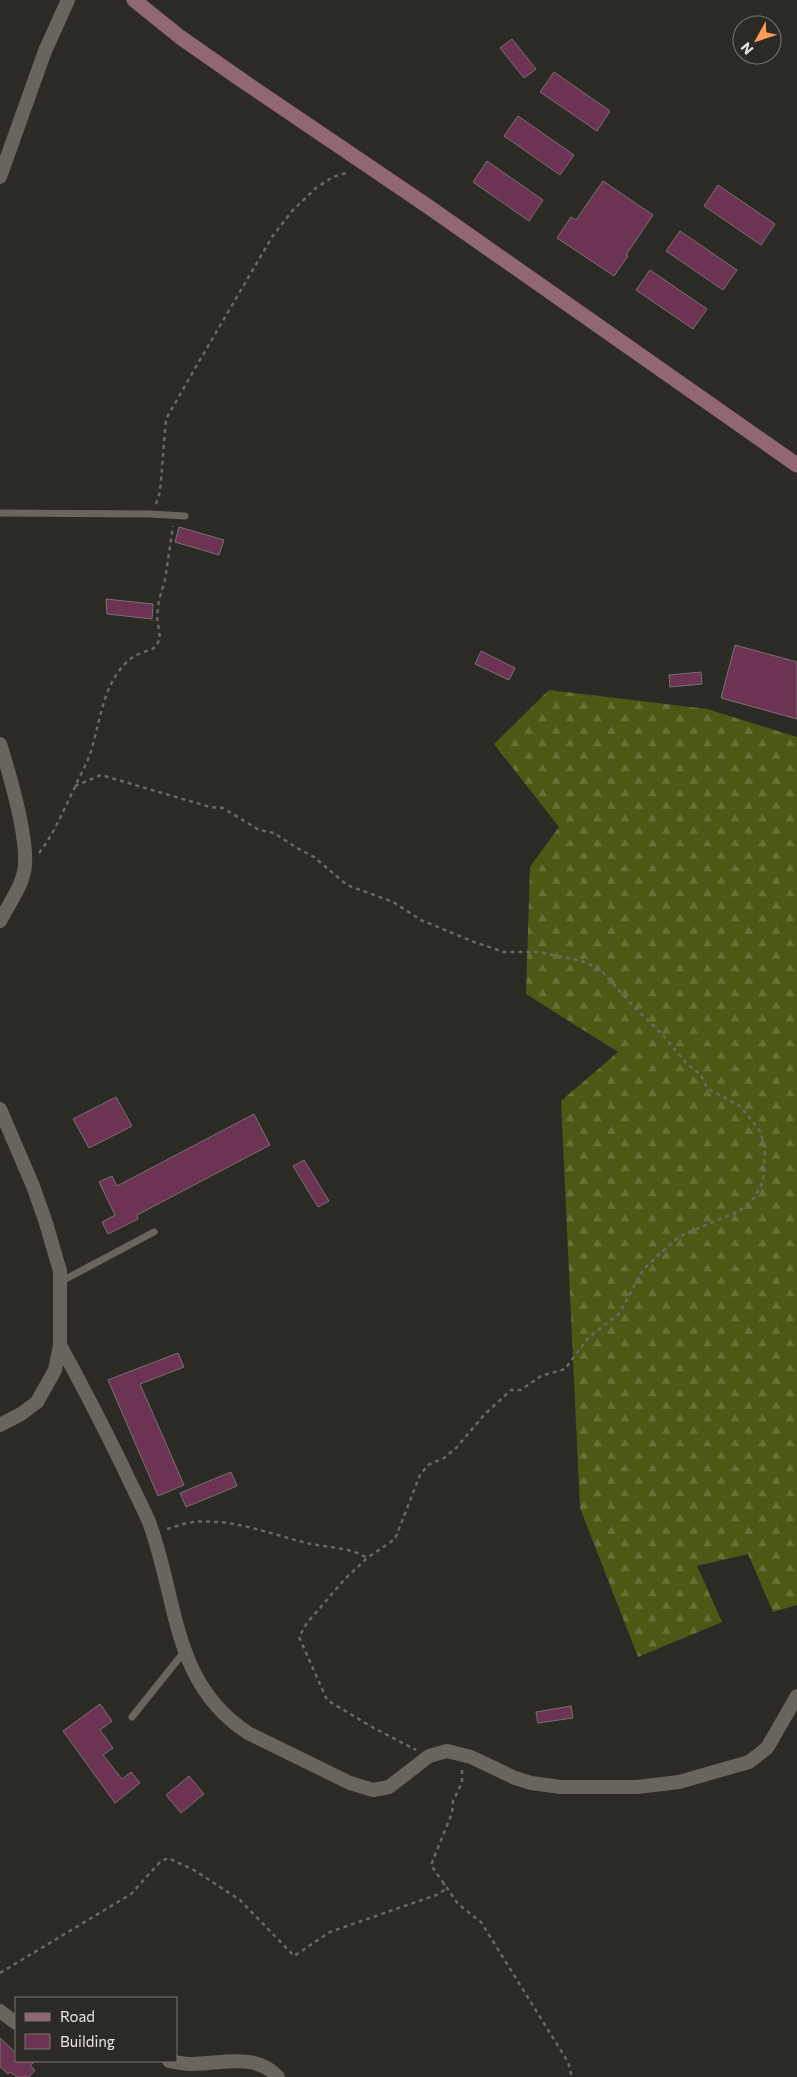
<svg xmlns="http://www.w3.org/2000/svg" width="797" height="2077" font-family="Commissioner,sans-serif">
<style>
.forest{fill:url(#forest-firs)}
.building{fill:#6d3352;stroke:#787174}
.lines{fill:none;stroke-linecap:round;stroke-linejoin:round}
.path{stroke:#6a6863;stroke-width:2.5;stroke-dasharray:4 4;stroke-linecap:butt}
.lane{stroke:#68655f;stroke-width:7}
.street{stroke:#68655f;stroke-width:14}
.secondary{stroke:#916870;stroke-width:15}
</style>
<defs>
<pattern id="forest-firs" width="22" height="20" patternUnits="userSpaceOnUse" patternTransform="scale(1.25)"><rect width="22" height="20" fill="#4c5915"/><path d="M5 1l3.5 6h-7zM16 11l3.5 6h-7z" fill="#667137"/></pattern>
</defs>
<rect width="100%" height="100%" fill="#2c2a24"/>
<path class="forest" d="M 549,690 L 707,709 L 797,737 L 797,1605 L 773,1612 L 748,1554 L 697,1566 L 722,1622 L 638,1657 L 580,1508 L 561,1101 L 618,1052 L 526,994 L 530,867 L 559,827 L 494,744 Z"/>
<path class="building" d="M 512,39 L 536,69 L 524,78 L 500,48 Z
M 554,72 L 610,111 L 597,131 L 540,92 Z
M 518,116 L 574,155 L 560,175 L 504,136 Z
M 487,161 L 543,200 L 529,221 L 473,182 Z
M 603,181 L 653,215 L 626,255 L 628,256 L 614,276 L 557,238 L 571,217 L 576,220 Z
M 718,185 L 775,224 L 761,245 L 704,206 Z
M 680,231 L 737,270 L 723,290 L 666,251 Z
M 650,270 L 707,309 L 693,329 L 636,290 Z
M 179,527 L 224,540 L 219,555 L 175,542 Z
M 106,599 L 153,604 L 152,619 L 107,614 Z
M 735,645 L 797,662 L 797,719 L 721,698 Z
M 481,651 L 515,668 L 509,680 L 475,664 Z
M 701,672 L 702,684 L 670,687 L 669,675 Z
M 116,1097 L 132,1126 L 89,1148 L 73,1119 Z
M 254,1114 L 270,1145 L 137,1215 L 138,1219 L 108,1234 L 102,1222 L 115,1215 L 99,1182 L 112,1176 L 117,1186 Z
M 304,1160 L 329,1201 L 318,1207 L 293,1166 Z
M 178,1353 L 184,1367 L 140,1384 L 184,1485 L 158,1496 L 108,1380 Z
M 231,1472 L 237,1486 L 186,1507 L 180,1493 Z
M 100,1704 L 112,1721 L 100,1730 L 113,1748 L 103,1755 L 122,1779 L 131,1772 L 140,1783 L 115,1803 L 63,1731 Z
M 571,1706 L 573,1718 L 538,1723 L 536,1712 Z
M 189,1776 L 204,1794 L 181,1813 L 166,1795 Z
M 0,2038 L 16,2053 L 16,2061 L 35,2061 L 30,2066 L 35,2070 L 29,2077 L 17,2077 L 10,2072 L 8,2074 L 0,2067 Z"/>
<g class="lines">
<path class="path" d="M 156,504 L 160,492 L 166,419 L 197,365 L 272,237 L 292,211 L 316,188 L 333,177 L 346,173 L 348,170
M 75,786 L 101,775 L 210,807 L 223,808 L 259,830 L 274,833 L 297,848 L 314,857 L 347,885 L 393,902 L 421,920 L 474,942 L 504,952 L 538,952 L 558,956 L 582,961 L 600,969 L 634,1007 L 663,1035 L 686,1063 L 701,1075 L 707,1088 L 740,1106 L 760,1131 L 765,1148 L 763,1182 L 754,1198 L 739,1211 L 680,1236 L 657,1256 L 643,1270 L 619,1314 L 589,1337 L 565,1369 L 541,1376 L 521,1390 L 511,1390 L 484,1415 L 456,1448 L 444,1458 L 428,1465 L 420,1475 L 395,1539 L 367,1558 L 344,1580 L 307,1623 L 299,1637 L 327,1700 L 372,1727 L 416,1750
M 39,853 C 54,834 63,811 74,789 C 79,777 87,764 91,751 C 101,719 103,683 129,660 C 135,654 148,651 156,647 L 160,638 L 157,617 L 159,600 L 165,580 L 173,526
M 167,1529 C 175,1527 184,1523 193,1522 C 234,1518 272,1535 311,1544 C 330,1548 350,1547 367,1558
M 462,1770 L 462,1783 L 453,1801 L 452,1813 L 431,1865 L 458,1904 L 481,1922 L 568,2062 L 571,2073 L 569,2077
M 0,1973 L 131,1894 L 160,1862 L 168,1858 L 194,1870 L 240,1900 L 294,1956 L 330,1932 L 439,1894 L 444,1890 L 444,1883"/>
<path class="lane" d="M 0,513 L 150,514 L 185,516
M 60,1282 L 154,1232
M 132,1717 L 184,1652"/>
<path class="street" d="M 0,177 L 45,51 L 68,0
M 0,744 C 10,775 27,834 25,865 C 24,884 8,905 0,921
M 0,1109 L 33,1186 L 46,1223 L 60,1271 L 60,1345 L 55,1370 L 37,1402 L 21,1414 L 0,1425
M 60,1345 C 82,1385 103,1426 123,1467 C 131,1485 141,1503 149,1522 C 178,1599 171,1683 248,1733 L 350,1783 L 373,1790 L 389,1787 L 429,1756 L 447,1751 L 471,1757 L 515,1778 L 531,1783 L 561,1787 L 637,1787 L 679,1782 L 749,1762 L 767,1748 L 797,1696
M 0,2011 L 16,2023
M 169,2061 C 176,2062 184,2064 192,2064 C 221,2064 255,2052 278,2077"/>
<path class="secondary" d="M 134,0 L 180,37 L 243,81 L 426,205 L 797,465"/>
</g>
<rect x="15" y="1997" width="162" height="65" fill="#2c2a24" stroke="#777570"/>
<rect x="25" y="2013" width="25" height="8" fill="#916870" stroke="#777570"/>
<text x="60" y="2022" font-size="15" fill="#e8e6e3">Road</text>
<rect x="25" y="2034" width="25" height="15" fill="#6d3352" stroke="#777570"/>
<text x="60" y="2047" font-size="15" fill="#e8e6e3">Building</text>
<g transform="translate(757 40) rotate(230)"><circle r="24" fill="#2c2a24" stroke="#777570"/>
<path d="M0-4L9 19L0 12L-9 19Z" fill="#fd9c56"/>
<text y="-8" font-size="14" font-weight="bold" text-anchor="middle" fill="#e8e6e3">N</text>
</g>
</svg>
